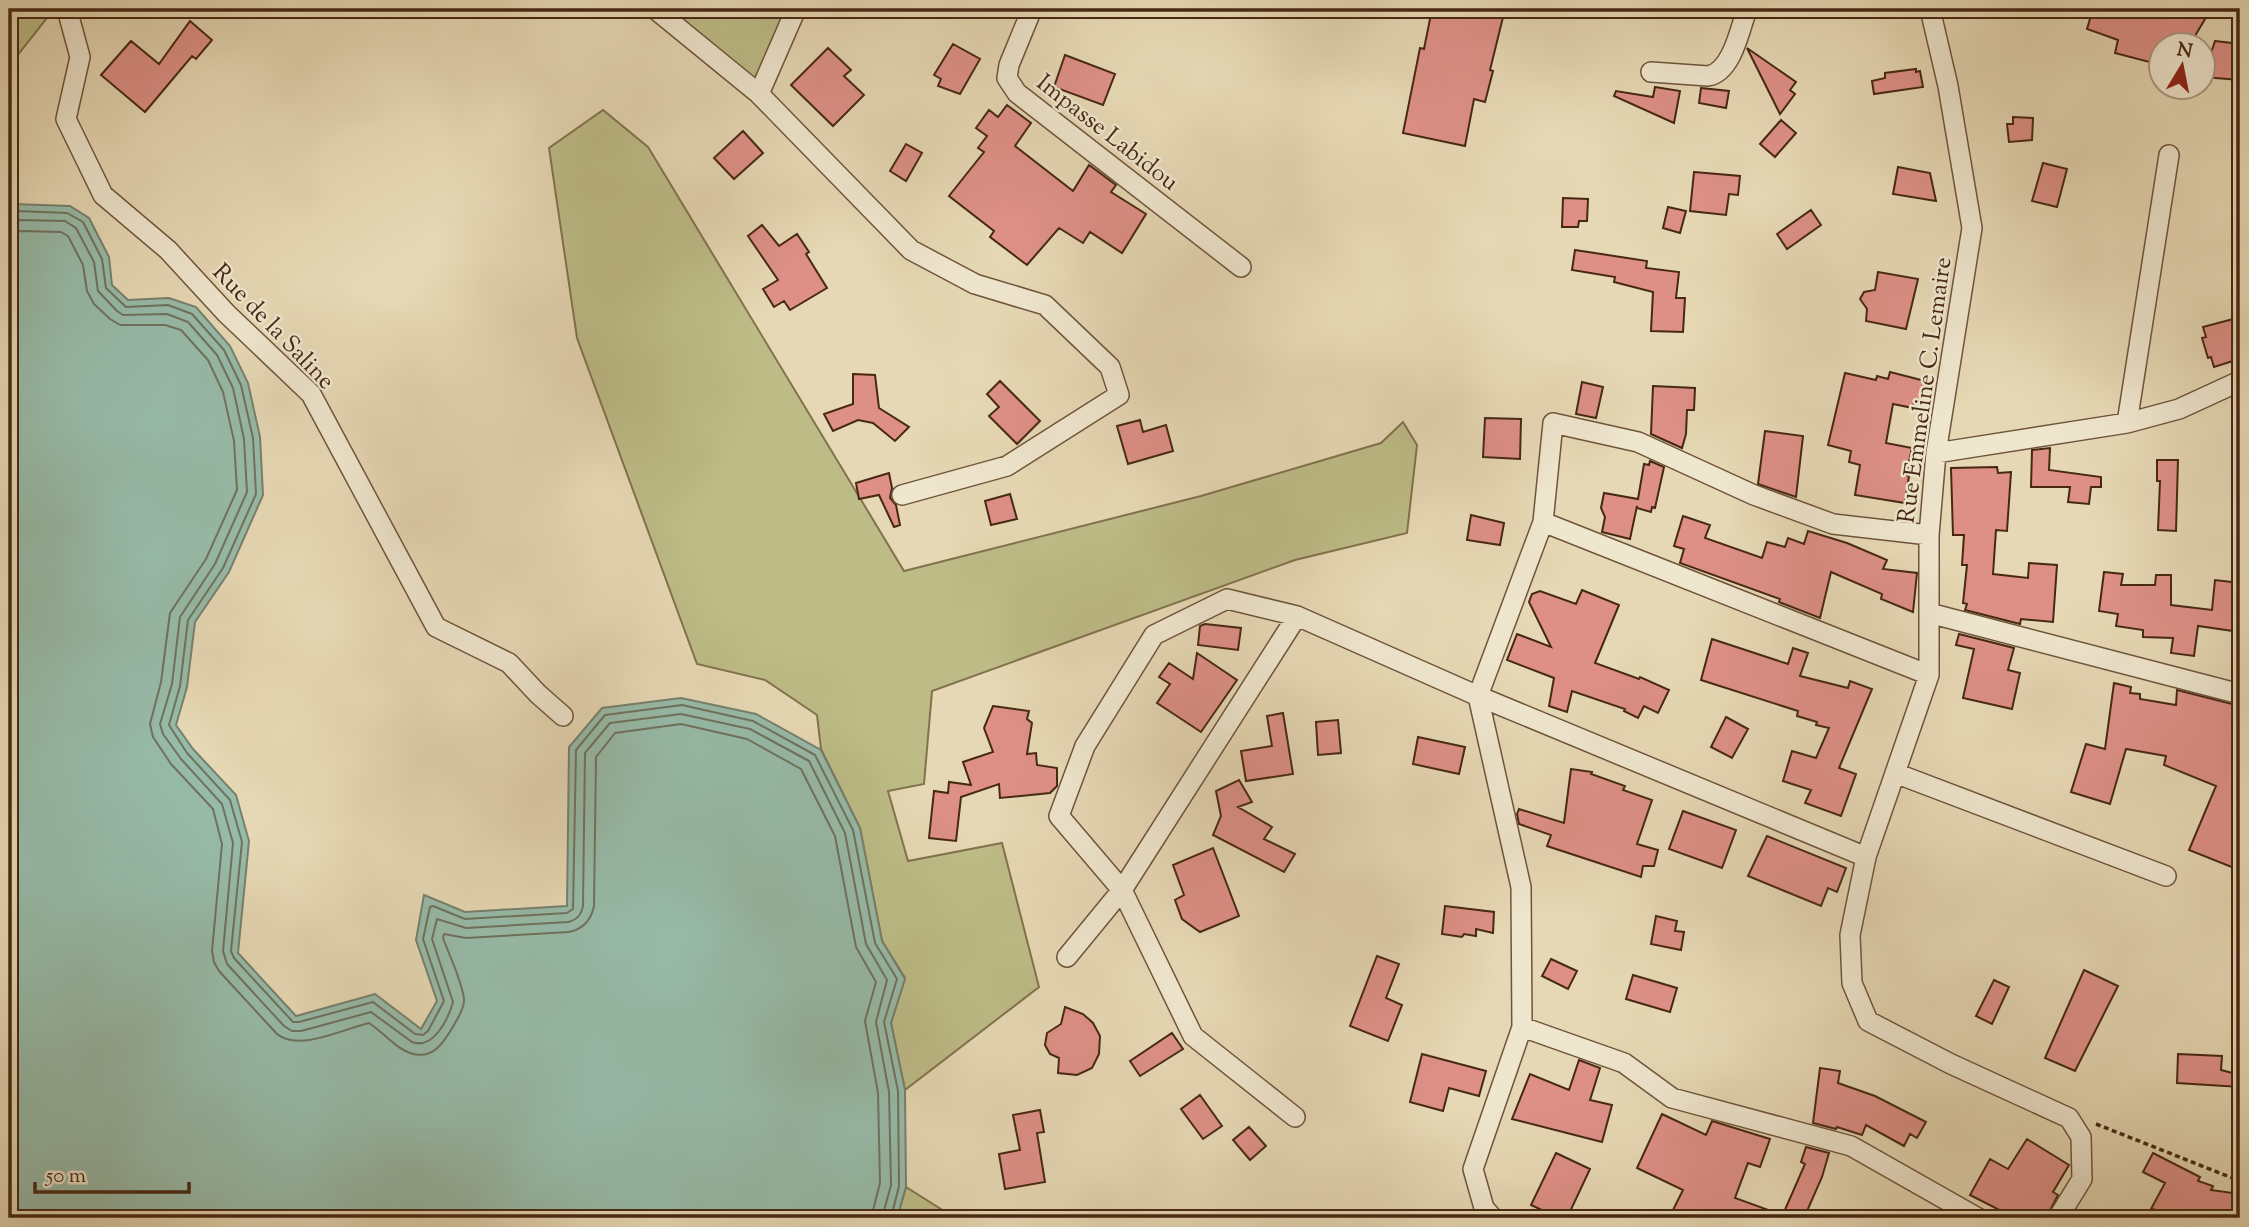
<svg xmlns="http://www.w3.org/2000/svg" width="2249" height="1227" font-family="'Sorts Mill Goudy',serif">
<style>
.green{fill:#bdbc87;stroke:#82724d;stroke-width:2}
.water{fill:#97bba9;stroke:#77806d;stroke-width:2}
.lines{fill:none;stroke-linecap:round;stroke-linejoin:round}
.shore{stroke:#6f725e;stroke-width:2}
.building{fill:#de9087;stroke:#472813;stroke-width:2}
.minor-casing{stroke:#6f543b;stroke-width:22}
.path{stroke:#472813;stroke-width:3.5;stroke-dasharray:5 3.5;stroke-linecap:butt}
.minor{stroke:#efe6ce;stroke-width:19}
.labels{text-anchor:middle;stroke-width:5;stroke-linejoin:round;paint-order:stroke}
.street-label{font-size:24px;fill:#472813;stroke:#efe6ce}
</style>
<rect width="100%" height="100%" fill="#e6d8b4"/>
<filter id="stains"><feTurbulence type="fractalNoise" baseFrequency=".00286" numOctaves="4"/><feColorMatrix values="0 0 0 0 .2 0 0 0 0 .09 0 0 0 0 .02 0 0 0 .5 -.17"/></filter>
<radialGradient id="worn" r=".72"><stop offset=".6" stop-color="#630" stop-opacity="0"/><stop offset="1" stop-color="#630" stop-opacity=".3"/></radialGradient>
<path class="green" d="M 9,9 L 54,9 L 9,66 Z
M 666,9 L 788,9 L 754,83 Z
M 603,110 L 648,147 L 904,571 L 1201,496 L 1381,443 L 1403,422 L 1417,445 L 1407,533 L 1295,560 L 932,691 L 924,784 L 888,791 L 908,861 L 1002,843 L 1039,987 L 905,1090 L 891,1023 L 905,978 L 882,941 L 860,828 L 821,749 L 817,715 L 765,680 L 697,664 L 577,338 L 549,148 Z
M 906,1187 L 955,1218 L 897,1218 Z"/>
<path class="water" d="M 13,204 L 70,206 L 89,218 L 109,257 L 112,285 L 128,300 L 169,298 L 196,307 L 230,346 L 248,383 L 260,437 L 263,495 L 229,572 L 195,622 L 187,687 L 176,725 L 193,749 L 236,795 L 249,841 L 238,953 L 296,1016 L 375,994 L 421,1029 L 437,1001 L 416,940 L 424,895 L 465,912 L 567,906 L 569,747 L 602,708 L 681,698 L 756,714 L 821,750 L 860,828 L 882,941 L 905,979 L 891,1023 L 905,1090 L 906,1187 L 897,1218 L 9,1218 L 9,209 Z"/>
<g class="lines">
<path class="shore" d="M 9,213 L 17,211 L 67,213 L 83,222 L 102,259 L 106,288 L 126,307 L 168,305 L 192,314 L 224,350 L 241,385 L 253,438 L 256,494 L 223,568 L 188,620 L 180,686 L 169,725 L 187,753 L 230,800 L 242,842 L 231,951 L 234,958 L 293,1022 L 299,1022 L 373,1002 L 415,1034 L 423,1035 L 428,1031 L 444,1001 L 423,939 L 430,907 L 433,906 L 465,919 L 567,913 L 573,909 L 576,750 L 605,715 L 682,705 L 753,721 L 815,755 L 853,830 L 875,943 L 897,979 L 884,1022 L 898,1091 L 899,1186 L 891,1218
M 9,222 L 19,220 L 65,221 L 76,228 L 94,262 L 98,291 L 117,311 L 123,315 L 167,314 L 188,322 L 217,355 L 233,388 L 244,439 L 247,492 L 215,564 L 180,617 L 172,684 L 160,724 L 163,734 L 181,759 L 222,804 L 233,843 L 223,951 L 227,964 L 284,1026 L 292,1031 L 301,1031 L 371,1012 L 412,1042 C 433,1050 448,1020 453,1002 L 432,939 L 437,919 L 466,928 L 568,922 C 577,920 582,914 583,905 L 585,753 L 610,723 L 681,714 L 750,729 L 809,761 L 845,833 L 866,944 L 887,980 L 876,1022 L 889,1092 L 891,1185 L 882,1218
M 9,232 L 21,231 L 61,232 L 68,236 L 83,265 L 87,291 L 94,304 L 110,319 L 120,325 L 165,325 L 181,330 L 208,360 L 223,392 L 234,441 L 237,490 L 206,559 L 170,613 L 161,682 L 150,724 L 153,737 L 171,764 L 213,809 L 222,844 L 212,951 L 214,962 L 219,971 L 277,1034 C 299,1052 343,1029 369,1023 C 383,1032 397,1050 413,1054 C 435,1059 445,1040 454,1025 C 458,1017 464,1010 464,1000 C 463,983 449,955 443,938 L 444,934 L 466,938 L 569,932 C 583,929 591,921 594,906 L 596,757 L 615,733 L 681,724 L 747,739 L 801,769 L 835,836 L 856,947 L 876,982 L 865,1021 L 878,1093 L 880,1183 L 871,1218"/>
</g>
<path class="building" d="M 1432,9 L 1505,9 L 1490,70 L 1493,71 L 1485,102 L 1474,99 L 1465,146 L 1403,133 L 1420,48 L 1424,49 Z
M 2093,9 L 2187,9 L 2205,19 L 2189,46 L 2161,46 L 2161,65 L 2115,53 L 2118,40 L 2087,29 Z
M 190,21 L 212,40 L 196,59 L 192,56 L 145,112 L 101,75 L 131,41 L 159,64 Z
M 2215,41 L 2240,44 L 2240,80 L 2203,77 Z
M 953,44 L 980,59 L 960,94 L 938,86 L 941,79 L 934,75 Z
M 828,48 L 851,70 L 844,76 L 864,95 L 833,126 L 791,85 Z
M 1747,48 L 1796,82 L 1790,90 L 1795,94 L 1780,114 Z
M 1065,55 L 1115,74 L 1103,105 L 1054,87 Z
M 1916,69 L 1916,72 L 1920,71 L 1923,87 L 1874,94 L 1872,81 L 1885,78 L 1885,73 Z
M 1655,87 L 1680,91 L 1674,123 L 1614,96 L 1616,91 L 1653,97 Z
M 1701,88 L 1729,91 L 1726,108 L 1699,103 Z
M 1007,105 L 1031,123 L 1015,146 L 1073,191 L 1089,165 L 1116,185 L 1111,192 L 1146,214 L 1122,253 L 1090,232 L 1083,243 L 1059,228 L 1027,265 L 990,237 L 994,231 L 949,196 L 984,152 L 978,148 L 987,136 L 976,128 L 989,110 L 998,117 Z
M 2013,117 L 2033,118 L 2032,140 L 2009,142 L 2007,124 L 2013,124 Z
M 1781,120 L 1796,133 L 1775,157 L 1760,144 Z
M 743,131 L 763,153 L 734,179 L 714,158 Z
M 906,144 L 922,153 L 906,181 L 890,171 Z
M 2043,163 L 2067,169 L 2057,207 L 2032,201 Z
M 1898,167 L 1930,173 L 1936,201 L 1893,194 Z
M 1694,172 L 1740,176 L 1738,195 L 1729,194 L 1726,215 L 1690,211 Z
M 1563,198 L 1588,199 L 1587,221 L 1579,221 L 1578,227 L 1562,227 Z
M 1668,207 L 1686,211 L 1680,233 L 1663,228 Z
M 1811,210 L 1821,225 L 1787,249 L 1777,234 Z
M 762,225 L 779,246 L 797,234 L 809,252 L 806,254 L 827,288 L 790,310 L 784,301 L 774,307 L 763,289 L 778,280 L 748,236 Z
M 1575,250 L 1647,261 L 1646,268 L 1679,272 L 1676,298 L 1685,298 L 1683,332 L 1651,331 L 1653,292 L 1614,282 L 1615,277 L 1572,270 Z
M 1878,272 L 1918,279 L 1906,329 L 1866,321 L 1867,309 L 1860,299 L 1864,292 L 1875,290 Z
M 2237,318 L 2240,328 L 2240,345 L 2234,346 L 2239,359 L 2214,367 L 2211,357 L 2208,358 L 2202,338 L 2206,337 L 2203,327 Z
M 1890,372 L 1925,381 L 1919,404 L 1914,402 L 1913,408 L 1893,404 L 1886,443 L 1912,448 L 1906,475 L 1909,476 L 1905,503 L 1855,495 L 1860,465 L 1849,462 L 1851,451 L 1828,445 L 1845,373 L 1876,380 L 1877,376 L 1888,379 Z
M 853,374 L 875,375 L 879,408 L 909,427 L 895,441 L 873,423 L 858,420 L 833,431 L 824,414 L 853,404 Z
M 1000,381 L 1040,421 L 1017,444 L 989,416 L 999,407 L 987,394 Z
M 1582,382 L 1603,387 L 1596,418 L 1576,414 Z
M 1653,386 L 1695,388 L 1694,410 L 1687,410 L 1686,434 L 1682,448 L 1651,434 Z
M 1485,418 L 1521,419 L 1520,459 L 1483,457 Z
M 1140,420 L 1143,432 L 1166,425 L 1173,451 L 1128,464 L 1117,426 Z
M 1765,431 L 1803,436 L 1796,497 L 1758,484 Z
M 2050,448 L 2049,470 L 2101,477 L 2101,487 L 2091,487 L 2089,504 L 2068,502 L 2070,487 L 2031,487 L 2032,450 Z
M 2157,460 L 2178,460 L 2176,531 L 2158,530 L 2160,481 L 2157,481 Z
M 1650,461 L 1664,467 L 1655,508 L 1652,507 L 1651,512 L 1637,508 L 1637,506 L 1630,539 L 1602,532 L 1605,517 L 1601,508 L 1604,493 L 1638,499 L 1644,464 L 1649,465 Z
M 1997,467 L 1998,473 L 2011,472 L 2007,531 L 1996,530 L 1993,574 L 2028,578 L 2029,563 L 2057,565 L 2053,622 L 2021,619 L 2020,624 L 1965,610 L 1967,604 L 1963,603 L 1967,565 L 1962,565 L 1964,535 L 1953,535 L 1951,468 Z
M 889,473 L 892,488 L 890,498 L 896,505 L 900,525 L 894,527 L 879,495 L 859,499 L 856,483 Z
M 1010,494 L 1017,519 L 991,525 L 985,501 Z
M 1471,515 L 1504,523 L 1500,545 L 1467,540 Z
M 1683,516 L 1710,525 L 1705,538 L 1762,558 L 1767,542 L 1785,547 L 1788,538 L 1804,544 L 1808,531 L 1847,543 L 1887,560 L 1883,569 L 1917,573 L 1913,612 L 1881,599 L 1882,594 L 1831,572 L 1820,618 L 1779,602 L 1780,599 L 1680,563 L 1684,549 L 1674,546 Z
M 2104,572 L 2123,574 L 2121,585 L 2155,585 L 2156,575 L 2171,575 L 2171,605 L 2212,610 L 2215,580 L 2240,583 L 2240,632 L 2198,626 L 2194,656 L 2171,653 L 2173,638 L 2143,637 L 2143,630 L 2116,626 L 2118,614 L 2099,611 Z
M 1582,590 L 1619,605 L 1595,663 L 1639,679 L 1640,677 L 1669,690 L 1658,713 L 1644,706 L 1638,718 L 1624,711 L 1625,709 L 1572,691 L 1567,712 L 1549,706 L 1554,678 L 1507,660 L 1517,634 L 1551,647 L 1529,602 L 1532,594 L 1540,591 L 1576,604 Z
M 1205,624 L 1241,628 L 1238,650 L 1198,645 L 1200,626 Z
M 1959,634 L 2014,648 L 2008,670 L 2020,673 L 2012,709 L 1963,698 L 1974,649 L 1956,645 Z
M 1712,639 L 1788,664 L 1793,648 L 1808,653 L 1800,676 L 1848,688 L 1850,681 L 1872,689 L 1839,768 L 1856,774 L 1841,816 L 1805,803 L 1811,790 L 1783,781 L 1792,751 L 1816,758 L 1829,728 L 1816,725 L 1817,722 L 1797,716 L 1798,711 L 1701,680 Z
M 1197,653 L 1237,680 L 1201,732 L 1157,703 L 1170,684 L 1159,677 L 1169,663 L 1193,679 Z
M 2114,683 L 2131,687 L 2130,693 L 2140,694 L 2140,699 L 2176,705 L 2177,690 L 2240,706 L 2240,853 L 2234,868 L 2189,850 L 2216,786 L 2164,765 L 2166,756 L 2126,749 L 2110,804 L 2071,792 L 2086,744 L 2105,749 Z
M 993,706 L 1029,711 L 1027,719 L 1032,723 L 1027,754 L 1036,753 L 1037,765 L 1057,768 L 1057,786 L 1050,793 L 1000,798 L 999,784 L 961,797 L 956,841 L 929,838 L 934,791 L 948,793 L 949,782 L 971,785 L 963,762 L 993,752 L 984,728 Z
M 1283,713 L 1293,774 L 1246,781 L 1241,751 L 1272,746 L 1267,716 Z
M 1726,717 L 1748,729 L 1732,758 L 1711,747 Z
M 1338,720 L 1341,753 L 1318,755 L 1316,722 Z
M 1418,737 L 1465,747 L 1459,774 L 1413,764 Z
M 1571,769 L 1592,772 L 1591,774 L 1625,786 L 1623,790 L 1652,800 L 1637,844 L 1658,850 L 1654,866 L 1643,866 L 1641,877 L 1547,846 L 1551,835 L 1519,824 L 1517,814 L 1519,809 L 1564,823 Z
M 1239,780 L 1252,802 L 1238,807 L 1272,827 L 1264,839 L 1295,854 L 1284,872 L 1213,835 L 1221,816 L 1216,791 Z
M 1683,811 L 1736,830 L 1722,868 L 1669,849 Z
M 1767,836 L 1846,868 L 1837,892 L 1828,888 L 1821,906 L 1748,876 Z
M 1213,848 L 1239,916 L 1200,932 L 1182,919 L 1175,900 L 1184,895 L 1173,865 Z
M 1445,906 L 1494,912 L 1493,933 L 1476,929 L 1476,936 L 1464,934 L 1462,937 L 1442,934 Z
M 1656,916 L 1677,921 L 1675,931 L 1684,932 L 1681,950 L 1651,944 Z
M 1377,956 L 1399,964 L 1386,998 L 1402,1005 L 1388,1041 L 1350,1026 Z
M 1551,959 L 1577,971 L 1568,989 L 1542,976 Z
M 2084,970 L 2118,986 L 2075,1071 L 2045,1058 Z
M 1633,975 L 1677,988 L 1670,1012 L 1626,999 Z
M 1994,980 L 2009,987 L 1992,1024 L 1976,1016 Z
M 1065,1007 L 1083,1014 L 1093,1023 L 1100,1036 L 1099,1054 L 1092,1068 L 1077,1075 L 1058,1073 L 1059,1058 L 1050,1054 L 1045,1045 L 1047,1033 L 1061,1024 Z
M 1172,1033 L 1183,1049 L 1140,1076 L 1130,1061 Z
M 1422,1054 L 1486,1071 L 1479,1096 L 1449,1088 L 1443,1111 L 1410,1102 Z
M 2178,1054 L 2222,1056 L 2221,1070 L 2240,1075 L 2240,1087 L 2177,1083 Z
M 1579,1060 L 1600,1068 L 1590,1100 L 1612,1105 L 1602,1142 L 1512,1119 L 1530,1074 L 1569,1090 Z
M 1820,1068 L 1840,1071 L 1838,1083 L 1875,1096 L 1926,1122 L 1917,1138 L 1910,1134 L 1904,1146 L 1866,1125 L 1862,1135 L 1837,1127 L 1836,1129 L 1813,1123 Z
M 1200,1095 L 1222,1126 L 1203,1139 L 1181,1109 Z
M 1040,1110 L 1044,1132 L 1037,1133 L 1045,1182 L 1005,1189 L 999,1154 L 1020,1150 L 1013,1115 Z
M 1662,1114 L 1706,1135 L 1712,1121 L 1770,1139 L 1760,1167 L 1748,1163 L 1735,1198 L 1785,1216 L 1785,1218 L 1739,1218 L 1721,1212 L 1718,1218 L 1669,1218 L 1683,1190 L 1637,1168 Z
M 1249,1127 L 1266,1146 L 1250,1160 L 1233,1140 Z
M 2027,1139 L 2069,1165 L 2053,1192 L 2058,1195 L 2046,1218 L 2015,1218 L 1970,1195 L 1990,1159 L 2008,1169 Z
M 1806,1147 L 1829,1153 L 1822,1177 L 1804,1218 L 1798,1218 L 1784,1212 L 1805,1164 L 1801,1162 Z
M 1556,1153 L 1590,1169 L 1567,1218 L 1559,1218 L 1531,1205 Z
M 2153,1153 L 2200,1177 L 2198,1181 L 2213,1186 L 2211,1190 L 2240,1194 L 2238,1218 L 2198,1214 L 2198,1217 L 2151,1209 L 2165,1183 L 2143,1172 Z"/>
<g class="lines">
<g class="minor-casing">
<path id="minor" d="M 67,9 L 80,57 L 66,119 L 103,195 L 168,250 L 226,313 L 311,394 L 436,627 L 509,663 L 538,694 L 563,716
M 655,9 L 759,94 L 911,250 L 975,284 L 1045,305 L 1110,367 L 1119,395 L 1007,466 L 902,495
M 1032,9 L 1009,65 L 1007,78 L 1017,93 L 1241,267
M 1930,9 L 1948,86 L 1972,228 L 1936,453 L 1929,535 L 1929,675 L 1866,857 L 1850,935 L 1852,983 L 1868,1021 L 1951,1064 L 2069,1118 L 2081,1137 L 2082,1179 L 2058,1218
M 1651,72 L 1708,76 C 1732,72 1740,29 1747,9
M 759,94 L 796,9
M 2127,423 L 2169,155
M 1936,453 L 2127,423 L 2179,409 L 2240,381
M 1543,522 L 1929,675
M 1929,613 L 2240,694
M 1895,773 L 2166,876
M 1067,957 L 1122,890 L 1297,616 L 1478,696 L 1866,857
M 1522,1027 L 1624,1063 L 1672,1098 L 1851,1146 L 1978,1218
M 1295,1117 L 1193,1036 L 1122,890 L 1059,816 L 1085,746 L 1154,635 L 1227,599 L 1297,616
M 1493,1218 L 1484,1208 L 1473,1169 L 1522,1027 L 1521,887 L 1478,696 L 1543,522 L 1553,423 L 1638,442 L 1754,495 L 1833,524 L 1929,535"/>
</g>
<path class="path" d="M 2096,1124 L 2240,1181"/>
<use href="#minor" class="minor"/>
</g>
<g class="labels">
<g class="street-label">
<text transform="translate(1108 132) rotate(38)" y="8">Impasse Labidou</text>
<text transform="translate(274 326) rotate(46)" y="8">Rue de la Saline</text>
<text transform="translate(1924 390) rotate(-82)" y="8">Rue Emmeline C. Lemaire</text>
</g>
</g>
<rect width="2249" height="1227" fill="none" stroke="#e6d8b4" stroke-width="35"/>
<rect x="10" y="10" width="2228" height="1206" fill="none" stroke="#472813" stroke-width="3.5"/>
<rect x="18" y="18" width="2214" height="1192" fill="none" stroke="#472813" stroke-width="2"/>
<g transform="translate(2182 66) rotate(10)"><circle r="33" fill="#efe6ce" stroke="#ac9a83" stroke-width="2"/>
<path d="M0-5L12 26L0 18L-12 26Z" fill="#8f2418"/>
<text y="-10" font-size="19" font-weight="bold" text-anchor="middle" fill="#472813">N</text>
</g>
<path d="M35 1182v10h154v-10" fill="none" stroke="#472813" stroke-width="3.5"/>
<text x="46" y="1182" font-size="21" fill="#472813" stroke="#efe6ce" stroke-width="5" paint-order="stroke">50 m</text>
<rect width="100%" height="100%" filter="url(#stains)"/>
<rect width="100%" height="100%" fill="url(#worn)"/>
</svg>
